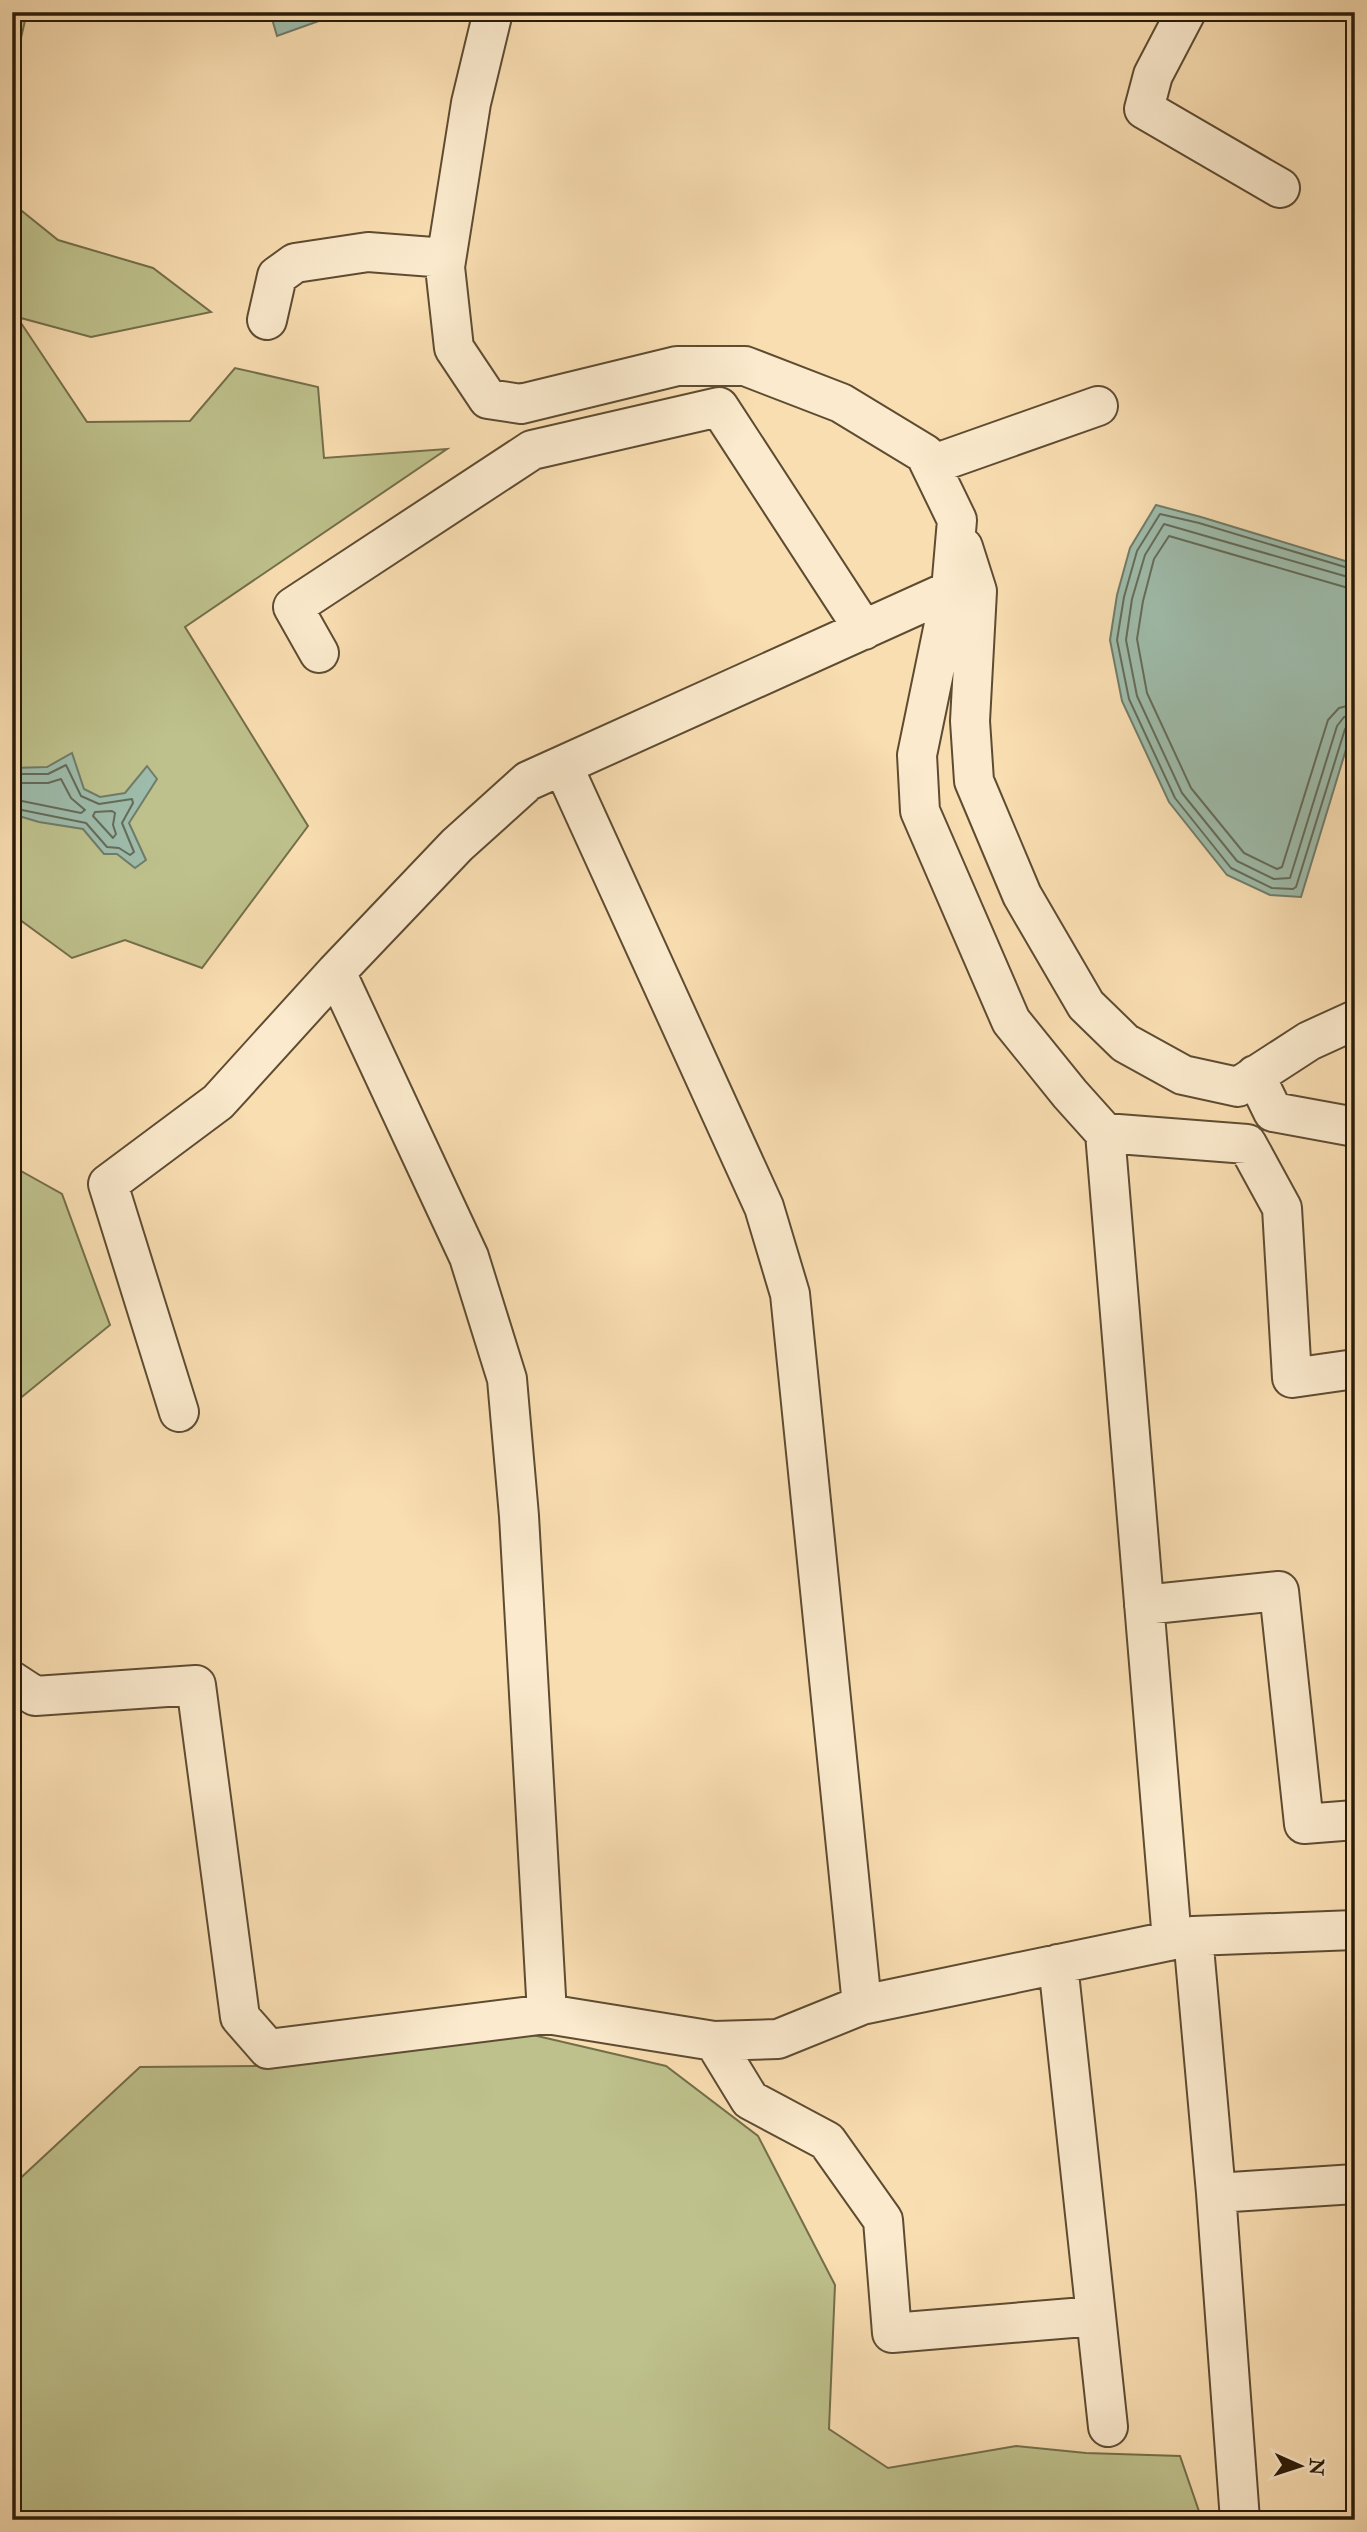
<svg xmlns="http://www.w3.org/2000/svg" width="1367" height="2532" font-family="'IM FELL Double Pica',serif">
<style>
.green{fill:#bec18c;stroke:#746e4a;stroke-width:2}
.water{fill:#9ebcab;stroke:#707c6a;stroke-width:2}
.lines{fill:none;stroke-linecap:round;stroke-linejoin:round}
.shore{stroke:#646c5a;stroke-width:2}
.minor-casing{stroke:#5e4c32;stroke-width:42}
.minor{stroke:#fbeacd;stroke-width:38}
</style>
<rect width="100%" height="100%" fill="#f9deb2"/>
<filter id="stains"><feTurbulence type="fractalNoise" baseFrequency=".00286" numOctaves="4"/><feColorMatrix values="0 0 0 0 .2 0 0 0 0 .09 0 0 0 0 .02 0 0 0 .5 -.17"/></filter>
<radialGradient id="worn" r=".72"><stop offset=".6" stop-color="#630" stop-opacity="0"/><stop offset="1" stop-color="#630" stop-opacity=".3"/></radialGradient>
<path class="green" d="M 12,12 L 27,12 L 12,77 Z
M 12,203 L 58,240 L 153,268 L 211,312 L 91,337 L 17,317 L 87,422 L 190,421 L 235,368 L 318,387 L 324,458 L 447,449 L 185,627 L 308,826 L 202,968 L 125,940 L 72,958 L 12,914 Z
M 12,1166 L 62,1194 L 110,1325 L 12,1405 Z
M 533,2035 L 666,2066 L 758,2136 L 835,2285 L 829,2429 L 888,2468 L 1016,2446 L 1086,2453 L 1180,2456 L 1202,2520 L 12,2520 L 12,2186 L 140,2067 L 269,2066 Z"/>
<path class="water" d="M 270,12 L 344,12 L 277,36 Z
M 1156,505 L 1201,517 L 1355,564 L 1355,720 L 1301,897 L 1270,895 L 1227,875 L 1169,802 L 1122,701 L 1110,640 L 1117,595 L 1130,548 Z
M 72,753 L 84,789 L 100,797 L 125,793 L 147,766 L 157,779 L 129,823 L 146,860 L 135,868 L 117,854 L 104,854 L 83,829 L 39,822 L 12,814 L 12,768 L 47,767 Z"/>
<g class="lines">
<path class="shore" d="M 1355,570 L 1199,523 L 1160,514 L 1137,551 L 1124,597 L 1117,640 L 1129,699 L 1175,798 L 1231,868 L 1272,888 L 1293,889 L 1296,887 L 1345,729 L 1349,724 L 1355,723
M 1355,579 L 1164,524 L 1145,555 L 1132,599 L 1126,640 L 1137,696 L 1182,793 L 1237,861 L 1274,879 L 1290,878 L 1337,726 L 1344,717 L 1355,714
M 1355,590 L 1169,536 L 1154,559 L 1143,601 L 1137,639 L 1147,693 L 1191,788 L 1244,853 L 1277,869 L 1282,867 L 1328,720 L 1339,708 L 1355,704
M 12,774 L 48,774 L 66,765 L 81,796 L 99,804 L 132,799 L 133,803 L 122,823 L 134,852 L 130,855 L 119,848 L 107,847 L 86,823 L 12,808
M 12,783 L 48,783 L 61,779 L 71,798 L 85,810 L 81,813 L 12,799
M 112,811 L 115,813 L 113,825 L 116,834 L 113,838 L 93,816 L 95,812 Z"/>
<g class="minor-casing">
<path id="minor" d="M 493,12 L 471,103 L 445,267 L 454,348 L 488,399 L 521,404 L 677,366 L 745,366 L 841,403 L 925,454 L 957,520 L 951,590 L 917,755 L 920,811 L 1011,1021 L 1070,1094 L 1105,1133 L 1172,1940
M 1186,12 L 1153,75 L 1144,109 L 1280,188
M 267,320 L 277,276 L 295,263 L 368,252 L 446,258
M 931,465 L 1098,406
M 963,547 L 977,591 L 970,721 L 974,781 L 1022,895 L 1086,1005 L 1125,1043 L 1183,1075 L 1238,1087 L 1309,1041 L 1355,1020
M 319,653 L 293,607 L 532,450 L 719,407 L 864,630
M 563,766 L 764,1207 L 790,1294 L 862,2005
M 336,972 L 469,1257 L 507,1379 L 519,1516 L 547,2014 L 714,2041 L 778,2039 L 862,2005 L 1193,1936 L 1355,1930
M 1255,1075 L 1273,1112 L 1355,1127
M 1105,1133 L 1247,1144 L 1282,1208 L 1292,1378 L 1355,1369
M 179,1412 L 108,1184 L 218,1102 L 336,972 L 457,845 L 528,781 L 951,590
M 1144,1605 L 1279,1591 L 1304,1824 L 1355,1820
M 12,1681 L 35,1696 L 196,1685 L 240,2017 L 268,2049 L 547,2014
M 1193,1936 L 1216,2193 L 1240,2520
M 1058,1964 L 1108,2427
M 714,2041 L 750,2100 L 827,2141 L 883,2220 L 892,2333 L 1096,2316
M 1216,2193 L 1355,2184"/>
</g>
<use href="#minor" class="minor"/>
</g>
<rect width="1367" height="2532" fill="none" stroke="#f9deb2" stroke-width="42"/>
<rect x="14" y="14" width="1339" height="2504" fill="none" stroke="#2a1b08" stroke-width="3.5"/>
<rect x="21" y="21" width="1325" height="2490" fill="none" stroke="#2a1b08" stroke-width="2"/>
<g transform="translate(1300 2466) rotate(93)" stroke="#fbeacd" stroke-width="5" paint-order="stroke">
<path d="M0-5L12 26L0 18L-12 26Z" fill="#2a1b08"/>
<text y="-10" font-size="19" font-weight="bold" text-anchor="middle" fill="#2a1b08">N</text>
</g>
<rect width="100%" height="100%" filter="url(#stains)"/>
<rect width="100%" height="100%" fill="url(#worn)"/>
</svg>
